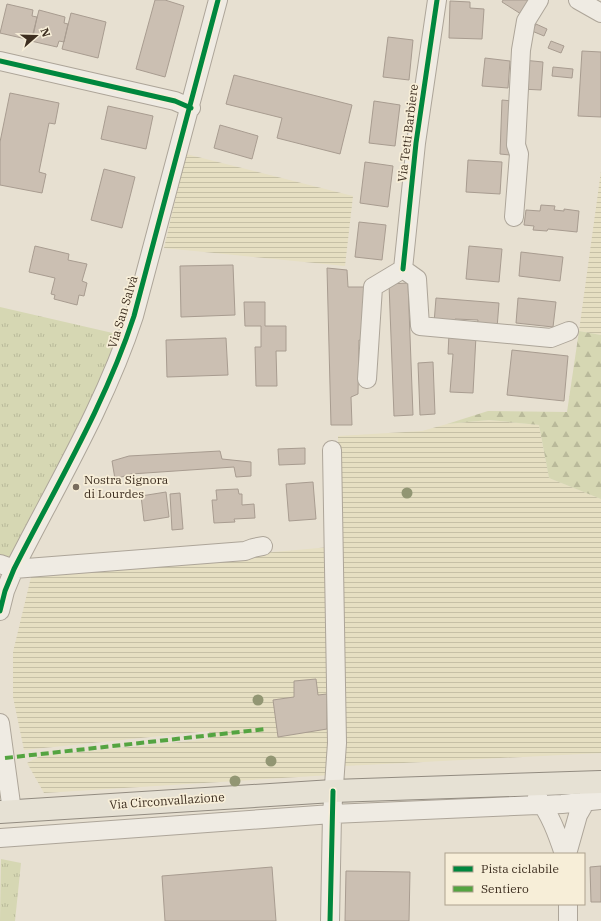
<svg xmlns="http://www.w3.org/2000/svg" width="601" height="921" font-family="'IBM Plex Serif',serif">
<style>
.farmland{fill:url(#farmland-rules)}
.grass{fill:url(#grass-tufts)}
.forest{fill:url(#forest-firs)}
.building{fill:#cbbfb2;stroke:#a89c90}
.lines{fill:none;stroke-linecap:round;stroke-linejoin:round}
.minor-casing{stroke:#ada599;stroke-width:20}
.major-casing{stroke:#928b80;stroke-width:24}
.minor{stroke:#efebe3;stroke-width:18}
.major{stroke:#e6e1d4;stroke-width:22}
.quiet{stroke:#54a441;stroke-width:4;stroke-dasharray:8 4;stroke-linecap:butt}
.cycleway-casing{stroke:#f7eed8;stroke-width:8}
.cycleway{stroke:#00873e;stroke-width:5}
.tree{fill:#929673}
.poi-dot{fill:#786c5e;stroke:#f7eed8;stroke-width:1.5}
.labels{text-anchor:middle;stroke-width:3.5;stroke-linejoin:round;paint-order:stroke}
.street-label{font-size:12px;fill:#3d2e20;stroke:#f7eed8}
.poi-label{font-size:12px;fill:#3d2e20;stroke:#f7eed8;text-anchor:start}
</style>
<defs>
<pattern id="farmland-rules" width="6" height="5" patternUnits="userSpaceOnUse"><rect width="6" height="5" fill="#e6dfc2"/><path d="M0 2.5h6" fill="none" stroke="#c6c0a6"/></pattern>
<pattern id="grass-tufts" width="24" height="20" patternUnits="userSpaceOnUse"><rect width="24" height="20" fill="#d6d7b3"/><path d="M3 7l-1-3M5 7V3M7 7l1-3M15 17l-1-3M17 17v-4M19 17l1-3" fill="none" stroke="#b9b99a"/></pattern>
<pattern id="forest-firs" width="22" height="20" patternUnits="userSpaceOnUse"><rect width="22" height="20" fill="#d6d7b3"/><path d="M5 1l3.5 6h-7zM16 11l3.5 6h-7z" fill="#b9b99a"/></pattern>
</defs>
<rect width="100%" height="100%" fill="#e7e0d1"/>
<path class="farmland" d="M 186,154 L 353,196 L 345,266 L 164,248 Z
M 601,171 L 601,335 L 579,331 Z
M 489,420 L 539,425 L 549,478 L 601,499 L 601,753 L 345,766 L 338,546 L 338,436 L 422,431 L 447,424 Z
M 330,547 L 331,775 L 44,793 L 27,763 L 40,756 L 210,739 L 209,731 L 24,750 L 13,697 L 13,652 L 32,573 Z"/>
<path class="grass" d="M 0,307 L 117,334 L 99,386 L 4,572 L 0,572 Z
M 1,859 L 21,863 L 15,921 L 0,921 Z"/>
<path class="forest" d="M 579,331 L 601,335 L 601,499 L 549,478 L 539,425 L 489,420 L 447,424 L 488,411 L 567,412 Z"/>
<path class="building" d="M 155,0 L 165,0 L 184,6 L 165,77 L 136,69 Z
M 503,0 L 530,0 L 521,14 L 502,2 Z
M 450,1 L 470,2 L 470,8 L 484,9 L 482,39 L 449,38 Z
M 7,4 L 33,10 L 32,16 L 37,17 L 33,37 L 27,35 L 26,39 L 0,33 Z
M 39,10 L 65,17 L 64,23 L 68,24 L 64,42 L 59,41 L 57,47 L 31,41 Z
M 71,13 L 106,22 L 98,58 L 62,49 Z
M 536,24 L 547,29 L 544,36 L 532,31 Z
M 388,37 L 413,40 L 409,80 L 383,77 Z
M 551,41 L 564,46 L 561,53 L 548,48 Z
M 582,51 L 601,52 L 601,117 L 578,116 Z
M 485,58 L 510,61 L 508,88 L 482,86 Z
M 523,60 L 543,62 L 541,90 L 521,89 Z
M 553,67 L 573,69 L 572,78 L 552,76 Z
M 234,75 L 352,105 L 340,154 L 277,138 L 282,118 L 226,104 Z
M 10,93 L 59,103 L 55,124 L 49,123 L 39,172 L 46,174 L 42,193 L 0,185 L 0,142 Z
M 502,100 L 512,101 L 510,155 L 500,154 Z
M 374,101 L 400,105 L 395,146 L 369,143 Z
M 108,106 L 153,116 L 146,149 L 101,139 Z
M 220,125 L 258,136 L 252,159 L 214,148 Z
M 468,160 L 502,162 L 500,194 L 466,192 Z
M 365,162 L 393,166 L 388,207 L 360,203 Z
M 104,169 L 135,177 L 122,228 L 91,220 Z
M 541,205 L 555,206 L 554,210 L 564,211 L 564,209 L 579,211 L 577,232 L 548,229 L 547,231 L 533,230 L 534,226 L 524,225 L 526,210 L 540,211 Z
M 359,222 L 386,225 L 382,260 L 355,257 Z
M 35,246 L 69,254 L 68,260 L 87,264 L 82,281 L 87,283 L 84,296 L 79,295 L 77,305 L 54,299 L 55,295 L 51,294 L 55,278 L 29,272 Z
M 469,246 L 502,249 L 499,282 L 466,279 Z
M 521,252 L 563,257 L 560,281 L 519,276 Z
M 233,265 L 235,315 L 181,317 L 180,266 Z
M 327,268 L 347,270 L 348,287 L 364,287 L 366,341 L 359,340 L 358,394 L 351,397 L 352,425 L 331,425 Z
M 408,283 L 413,415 L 394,416 L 389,284 Z
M 436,298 L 499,303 L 497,328 L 477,326 L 478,320 L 455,319 L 455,325 L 434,323 Z
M 518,298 L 556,302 L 553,327 L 516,323 Z
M 244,302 L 265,302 L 265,326 L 286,326 L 286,351 L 276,351 L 277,386 L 256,386 L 255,347 L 261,347 L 261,326 L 245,326 Z
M 449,334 L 476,336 L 473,393 L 450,392 L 453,354 L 448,354 Z
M 226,338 L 228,375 L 167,377 L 166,340 Z
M 512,350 L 568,356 L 564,401 L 507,395 Z
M 433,362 L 435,414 L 420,415 L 418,363 Z
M 305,448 L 305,464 L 279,465 L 278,449 Z
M 220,451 L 222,459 L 251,462 L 251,476 L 236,477 L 234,467 L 131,474 L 115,479 L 112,461 L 129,456 Z
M 313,482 L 316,519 L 289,521 L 286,484 Z
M 238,489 L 239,494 L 242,494 L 242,505 L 254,504 L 255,518 L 234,519 L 235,522 L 214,523 L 212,500 L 217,500 L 216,490 Z
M 166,492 L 169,517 L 144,521 L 141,496 Z
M 180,493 L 183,529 L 172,530 L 170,494 Z
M 316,679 L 318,695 L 327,694 L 327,729 L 278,737 L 273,700 L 294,697 L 294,681 Z
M 601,866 L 601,902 L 591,902 L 590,867 Z
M 272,867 L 276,921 L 165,921 L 162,876 Z
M 346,871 L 410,872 L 409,921 L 345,921 Z"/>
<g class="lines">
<g class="minor-casing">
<path id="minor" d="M 578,0 L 601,13
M 0,61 L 175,101 L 191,108
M 514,217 L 519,154 L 516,145 L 521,50 L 526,21 L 539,0
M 403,269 L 416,143 L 437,0
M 367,379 L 373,287 L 403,269 L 417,279 L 420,326 L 551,338 L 569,331
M 0,564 L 14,569 L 245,551 L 253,548 L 263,546
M 0,611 L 5,591 L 14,569 C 56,486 105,405 134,316 L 218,0
M 0,723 L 12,811
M 537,797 C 550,814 557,833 564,854
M 0,838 L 332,814 L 562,804 L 601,800
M 567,854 L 578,815 L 590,794
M 568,904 L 568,921
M 330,921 L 332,814 L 337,743 L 332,450"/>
</g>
<g class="major-casing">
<path id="major" d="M 0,812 L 333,791 L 601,782"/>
</g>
<use href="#minor" class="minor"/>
<use href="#major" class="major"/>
<path class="quiet" d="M 5,758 L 266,729"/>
<g class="cycleway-casing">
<path id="cycleway" d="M 0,61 L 175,101 L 191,108
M 403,269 L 416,143 L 437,0
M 0,611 L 5,591 L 14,569 C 56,486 105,405 134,316 L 218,0
M 330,921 L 333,791"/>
</g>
<use href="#cycleway" class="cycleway"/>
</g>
<g class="tree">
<circle cx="407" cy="493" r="5.5"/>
<circle cx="258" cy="700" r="5.5"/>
<circle cx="271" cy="761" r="5.5"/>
<circle cx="235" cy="781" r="5.5"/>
</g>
<circle class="poi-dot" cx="76" cy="487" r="4"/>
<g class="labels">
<g class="street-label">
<text transform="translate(408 133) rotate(-83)" y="4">Via Tetti Barbiere</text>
<text transform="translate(123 312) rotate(-73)" y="4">Via San Salvà</text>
<text transform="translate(167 801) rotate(-4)" y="4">Via Circonvallazione</text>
</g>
<g class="poi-label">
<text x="84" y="484">Nostra Signora<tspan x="84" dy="14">di Lourdes</tspan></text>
</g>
</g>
<rect x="445" y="853" width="140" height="52" fill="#f7eed8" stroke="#ada18e"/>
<rect x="453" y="866" width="20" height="6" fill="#00873e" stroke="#ada18e"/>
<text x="481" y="873" font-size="12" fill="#3d2e20">Pista ciclabile</text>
<rect x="453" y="886" width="20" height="6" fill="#54a441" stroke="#ada18e"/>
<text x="481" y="893" font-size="12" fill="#3d2e20">Sentiero</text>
<g transform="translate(36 36) rotate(70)" stroke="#f7eed8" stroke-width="3" paint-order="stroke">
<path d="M0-3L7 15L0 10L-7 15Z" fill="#3d2e20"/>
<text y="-6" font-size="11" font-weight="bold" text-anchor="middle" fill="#3d2e20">N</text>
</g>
</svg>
